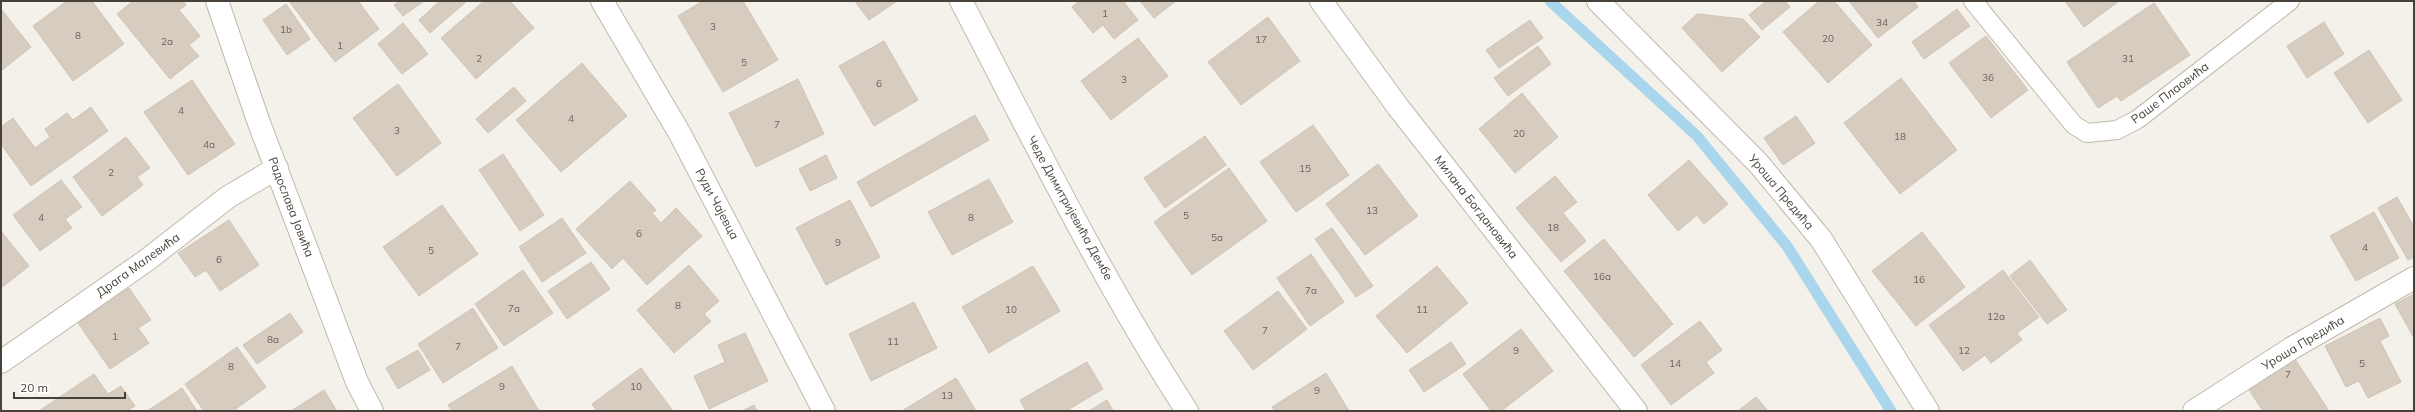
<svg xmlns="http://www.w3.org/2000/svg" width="2415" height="412" font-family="Mulish,sans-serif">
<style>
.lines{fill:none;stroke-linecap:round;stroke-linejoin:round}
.stream{stroke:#aad6ed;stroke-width:11}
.building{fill:#d6ccc0;stroke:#d0c3b4}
.service-casing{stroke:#c0b8ad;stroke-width:20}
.minor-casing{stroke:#c0b8ad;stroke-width:24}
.service{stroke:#fff;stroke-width:18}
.minor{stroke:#fff;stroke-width:22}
.labels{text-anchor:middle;stroke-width:3;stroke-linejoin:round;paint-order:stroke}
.number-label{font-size:10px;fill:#6c645b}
.street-label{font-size:12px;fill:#484139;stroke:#fff}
</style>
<rect width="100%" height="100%" fill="#f4f1ea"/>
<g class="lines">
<path class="stream" d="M 1550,1 L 1697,136 L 1787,246 L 1891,411"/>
</g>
<path class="building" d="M 67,1 L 92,1 L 124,44 L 73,81 L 33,26 Z
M 133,1 L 183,1 L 186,5 L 179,10 L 200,36 L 189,45 L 199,56 L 170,79 L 117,14 Z
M 289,1 L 358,1 L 379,29 L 335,62 Z
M 400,1 L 424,1 L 403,16 L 394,5 Z
M 440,1 L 467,1 L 430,33 L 419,20 Z
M 484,1 L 510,1 L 534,28 L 476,79 L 441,38 Z
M 703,1 L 743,1 L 778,60 L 723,92 L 678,16 Z
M 855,1 L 897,1 L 869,20 Z
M 1079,1 L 1123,1 L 1138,20 L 1114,39 L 1103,25 L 1093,33 L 1072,7 Z
M 1140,1 L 1176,1 L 1154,18 Z
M 1766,1 L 1785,1 L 1790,7 L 1762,30 L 1749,15 Z
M 1819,1 L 1834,1 L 1872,45 L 1828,83 L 1783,32 Z
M 1849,1 L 1914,1 L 1918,7 L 1878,38 Z
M 2065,1 L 2119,1 L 2084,27 Z
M 2154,3 L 2190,55 L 2121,101 L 2117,96 L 2098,108 L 2067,62 Z
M 286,4 L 310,39 L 287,55 L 263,20 Z
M 1,9 L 31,47 L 1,71 Z
M 1957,9 L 1970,26 L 1924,59 L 1912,42 Z
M 1697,14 L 1743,19 L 1760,37 L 1722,72 L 1682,28 Z
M 1268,17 L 1300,61 L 1241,105 L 1208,62 Z
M 1530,20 L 1543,38 L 1499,68 L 1486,50 Z
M 2324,22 L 2344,54 L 2307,78 L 2287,46 Z
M 403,23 L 428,54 L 402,74 L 378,44 Z
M 1986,36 L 2028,90 L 1991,118 L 1949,63 Z
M 1138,38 L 1168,76 L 1111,120 L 1081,81 Z
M 884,41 L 918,100 L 874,126 L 839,66 Z
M 1538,46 L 1551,64 L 1508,96 L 1494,78 Z
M 2369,50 L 2402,100 L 2368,123 L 2334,73 Z
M 582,63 L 627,116 L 561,172 L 516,120 Z
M 1901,78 L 1957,150 L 1900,194 L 1844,123 Z
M 798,79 L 824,134 L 756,167 L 729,113 Z
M 192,80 L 235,144 L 188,175 L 144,112 Z
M 398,84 L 441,143 L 397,176 L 353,118 Z
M 514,87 L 526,101 L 488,133 L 476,119 Z
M 1522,93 L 1558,137 L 1515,173 L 1479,129 Z
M 91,107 L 108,131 L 31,186 L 1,144 L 1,127 L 13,118 L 35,148 L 50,137 L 45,129 L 67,113 L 73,120 Z
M 975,115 L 989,140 L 871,207 L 857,182 Z
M 1796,116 L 1815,143 L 1783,165 L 1764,138 Z
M 1313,125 L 1349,175 L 1296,212 L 1260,162 Z
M 1205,136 L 1226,165 L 1165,208 L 1144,178 Z
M 126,137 L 150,168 L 137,177 L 143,185 L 102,216 L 73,177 Z
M 503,154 L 544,215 L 520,231 L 479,170 Z
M 826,155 L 837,178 L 810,191 L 799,169 Z
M 1689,160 L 1728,204 L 1704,224 L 1697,215 L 1678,231 L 1648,195 Z
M 1378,164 L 1418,216 L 1365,255 L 1326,204 Z
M 1229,168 L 1267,221 L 1192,275 L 1154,222 Z
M 1555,176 L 1577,202 L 1563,213 L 1586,241 L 1561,262 L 1516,208 Z
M 989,179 L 1013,222 L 952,255 L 928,212 Z
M 61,180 L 82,207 L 65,219 L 72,228 L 40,251 L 13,215 Z
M 630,181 L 656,210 L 652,213 L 661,223 L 676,208 L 702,236 L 647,285 L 623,258 L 612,269 L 576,229 Z
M 2397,197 L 2414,227 L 2414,257 L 2408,260 L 2378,208 Z
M 850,200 L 880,257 L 826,285 L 796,228 Z
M 442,205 L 478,254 L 419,296 L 383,247 Z
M 2374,212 L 2399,258 L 2356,281 L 2330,236 Z
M 562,218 L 586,253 L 542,282 L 519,247 Z
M 229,220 L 259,265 L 220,291 L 206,270 L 195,277 L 178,253 Z
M 1332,228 L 1373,286 L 1356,297 L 1315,239 Z
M 1,231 L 29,266 L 1,288 Z
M 1922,232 L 1965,287 L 1916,326 L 1872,271 Z
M 1604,239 L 1673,324 L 1634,357 L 1564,271 Z
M 1311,254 L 1344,302 L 1310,326 L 1277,278 Z
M 2030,260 L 2067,310 L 2047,324 L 2010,276 Z
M 591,262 L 610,289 L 567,319 L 548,291 Z
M 689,265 L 719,301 L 704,314 L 711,321 L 674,353 L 637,310 Z
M 1033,266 L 1060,311 L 989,353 L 962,307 Z
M 1437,266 L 1468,303 L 1407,353 L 1376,316 Z
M 523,270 L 553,313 L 504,346 L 475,304 Z
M 2003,270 L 2039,317 L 2017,333 L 2022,340 L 1991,363 L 1985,355 L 1963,371 L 1929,325 Z
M 129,288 L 151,320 L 138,328 L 149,343 L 110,369 L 78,323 Z
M 1278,291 L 1307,329 L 1253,370 L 1224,331 Z
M 2414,294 L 2414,338 L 2395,304 Z
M 914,302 L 937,348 L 871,381 L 849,334 Z
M 473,308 L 498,348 L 443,383 L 418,344 Z
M 290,313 L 303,332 L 257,364 L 243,345 Z
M 2380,318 L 2389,336 L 2380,341 L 2401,382 L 2368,398 L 2359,381 L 2346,387 L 2325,346 Z
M 1700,321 L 1722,350 L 1706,362 L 1714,373 L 1671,405 L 1641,365 Z
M 1521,329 L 1553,371 L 1501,411 L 1491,411 L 1463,374 Z
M 745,333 L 768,381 L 709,409 L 694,376 L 725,362 L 718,345 Z
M 1451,342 L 1466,364 L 1424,392 L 1409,370 Z
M 237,347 L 266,387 L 233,411 L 204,411 L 185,384 Z
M 418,350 L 430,370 L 398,389 L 386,368 Z
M 2295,359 L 2329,411 L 2263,411 L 2249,390 Z
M 1087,362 L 1103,389 L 1066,411 L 1026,411 L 1020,400 Z
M 512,366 L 539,411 L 452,411 L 448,405 Z
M 641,368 L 673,411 L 597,411 L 592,404 Z
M 1326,373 L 1349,411 L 1275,411 L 1272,407 Z
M 94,374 L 108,394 L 121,386 L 135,406 L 127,411 L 39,411 Z
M 956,378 L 976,411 L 902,411 Z
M 182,388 L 197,411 L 147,411 Z
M 324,390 L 337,411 L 291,411 Z
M 1756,397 L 1768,411 L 1738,411 Z
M 1107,400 L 1113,411 L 1089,411 Z
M 754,405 L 757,411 L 742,411 Z"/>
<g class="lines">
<g class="service-casing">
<path id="service" d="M 1973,1 L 2074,125 L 2087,133 L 2117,130 L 2138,119 L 2290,1"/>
</g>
<g class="minor-casing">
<path id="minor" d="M 217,1 L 259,123 L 357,382 L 372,411
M 602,1 L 680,134 L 824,411
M 961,1 C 1033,139 1102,280 1187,411
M 1321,1 L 1398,107 L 1636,411
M 1598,1 L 1758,163 L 1821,239 L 1928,411
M 1,362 L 147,260 L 228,197 L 277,168
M 2194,411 L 2292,348 L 2414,278"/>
</g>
<use href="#service" class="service"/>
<use href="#minor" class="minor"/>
</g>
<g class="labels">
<g class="number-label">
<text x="1105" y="17">1</text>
<text x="1882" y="26">34</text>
<text x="713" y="30">3</text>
<text x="286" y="33">1b</text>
<text x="78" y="39">8</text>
<text x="1828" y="42">20</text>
<text x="1261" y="43">17</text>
<text x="167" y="45">2a</text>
<text x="340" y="49">1</text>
<text x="479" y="62">2</text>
<text x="2128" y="62">31</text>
<text x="744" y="66">5</text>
<text x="1988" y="81">36</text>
<text x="1124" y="83">3</text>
<text x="879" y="87">6</text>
<text x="181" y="114">4</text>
<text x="571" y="122">4</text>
<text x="777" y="128">7</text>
<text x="397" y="134">3</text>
<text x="1519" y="137">20</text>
<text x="1900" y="140">18</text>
<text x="209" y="148">4a</text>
<text x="1305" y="172">15</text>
<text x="111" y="176">2</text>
<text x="1372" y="214">13</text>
<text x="1186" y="219">5</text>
<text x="41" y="221">4</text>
<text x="971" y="221">8</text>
<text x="1553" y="231">18</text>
<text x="639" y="237">6</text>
<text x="1217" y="241">5a</text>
<text x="838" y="246">9</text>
<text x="2365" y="251">4</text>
<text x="431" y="254">5</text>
<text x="219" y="263">6</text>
<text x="1602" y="280">16a</text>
<text x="1919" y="283">16</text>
<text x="1311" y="294">7a</text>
<text x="678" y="309">8</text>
<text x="514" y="312">7a</text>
<text x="1011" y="313">10</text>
<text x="1422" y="313">11</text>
<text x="1996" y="320">12a</text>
<text x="1265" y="334">7</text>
<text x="115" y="340">1</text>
<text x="273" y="343">8a</text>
<text x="893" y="345">11</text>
<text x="458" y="350">7</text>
<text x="1516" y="354">9</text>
<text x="1964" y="354">12</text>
<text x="1675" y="367">14</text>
<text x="2362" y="367">5</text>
<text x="231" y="370">8</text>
<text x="2288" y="378">7</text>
<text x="502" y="390">9</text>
<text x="636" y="390">10</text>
<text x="1317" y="394">9</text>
<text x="947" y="399">13</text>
</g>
<g class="street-label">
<text transform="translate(2170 93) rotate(-37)" y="4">Раше Плаовића</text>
<text transform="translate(1781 192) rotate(50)" y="4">Уроша Предића</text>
<text transform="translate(717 204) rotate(62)" y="4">Руди Чајевца</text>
<text transform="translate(291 207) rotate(69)" y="4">Радослава Јовића</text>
<text transform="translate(1476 207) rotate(52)" y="4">Милана Богдановића</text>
<text transform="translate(1070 208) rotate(61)" y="4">Чеде Димитријевића Дембе</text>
<text transform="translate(138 265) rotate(-36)" y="4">Драга Малевића</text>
<text transform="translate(2303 343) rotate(-31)" y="4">Уроша Предића</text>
</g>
</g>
<rect width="2415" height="412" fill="none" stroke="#484139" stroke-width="4"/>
<path d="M14 392v6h111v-6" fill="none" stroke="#484139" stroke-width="2"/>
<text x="20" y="392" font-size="12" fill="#484139" stroke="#ffffff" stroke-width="3" paint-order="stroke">20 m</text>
</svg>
